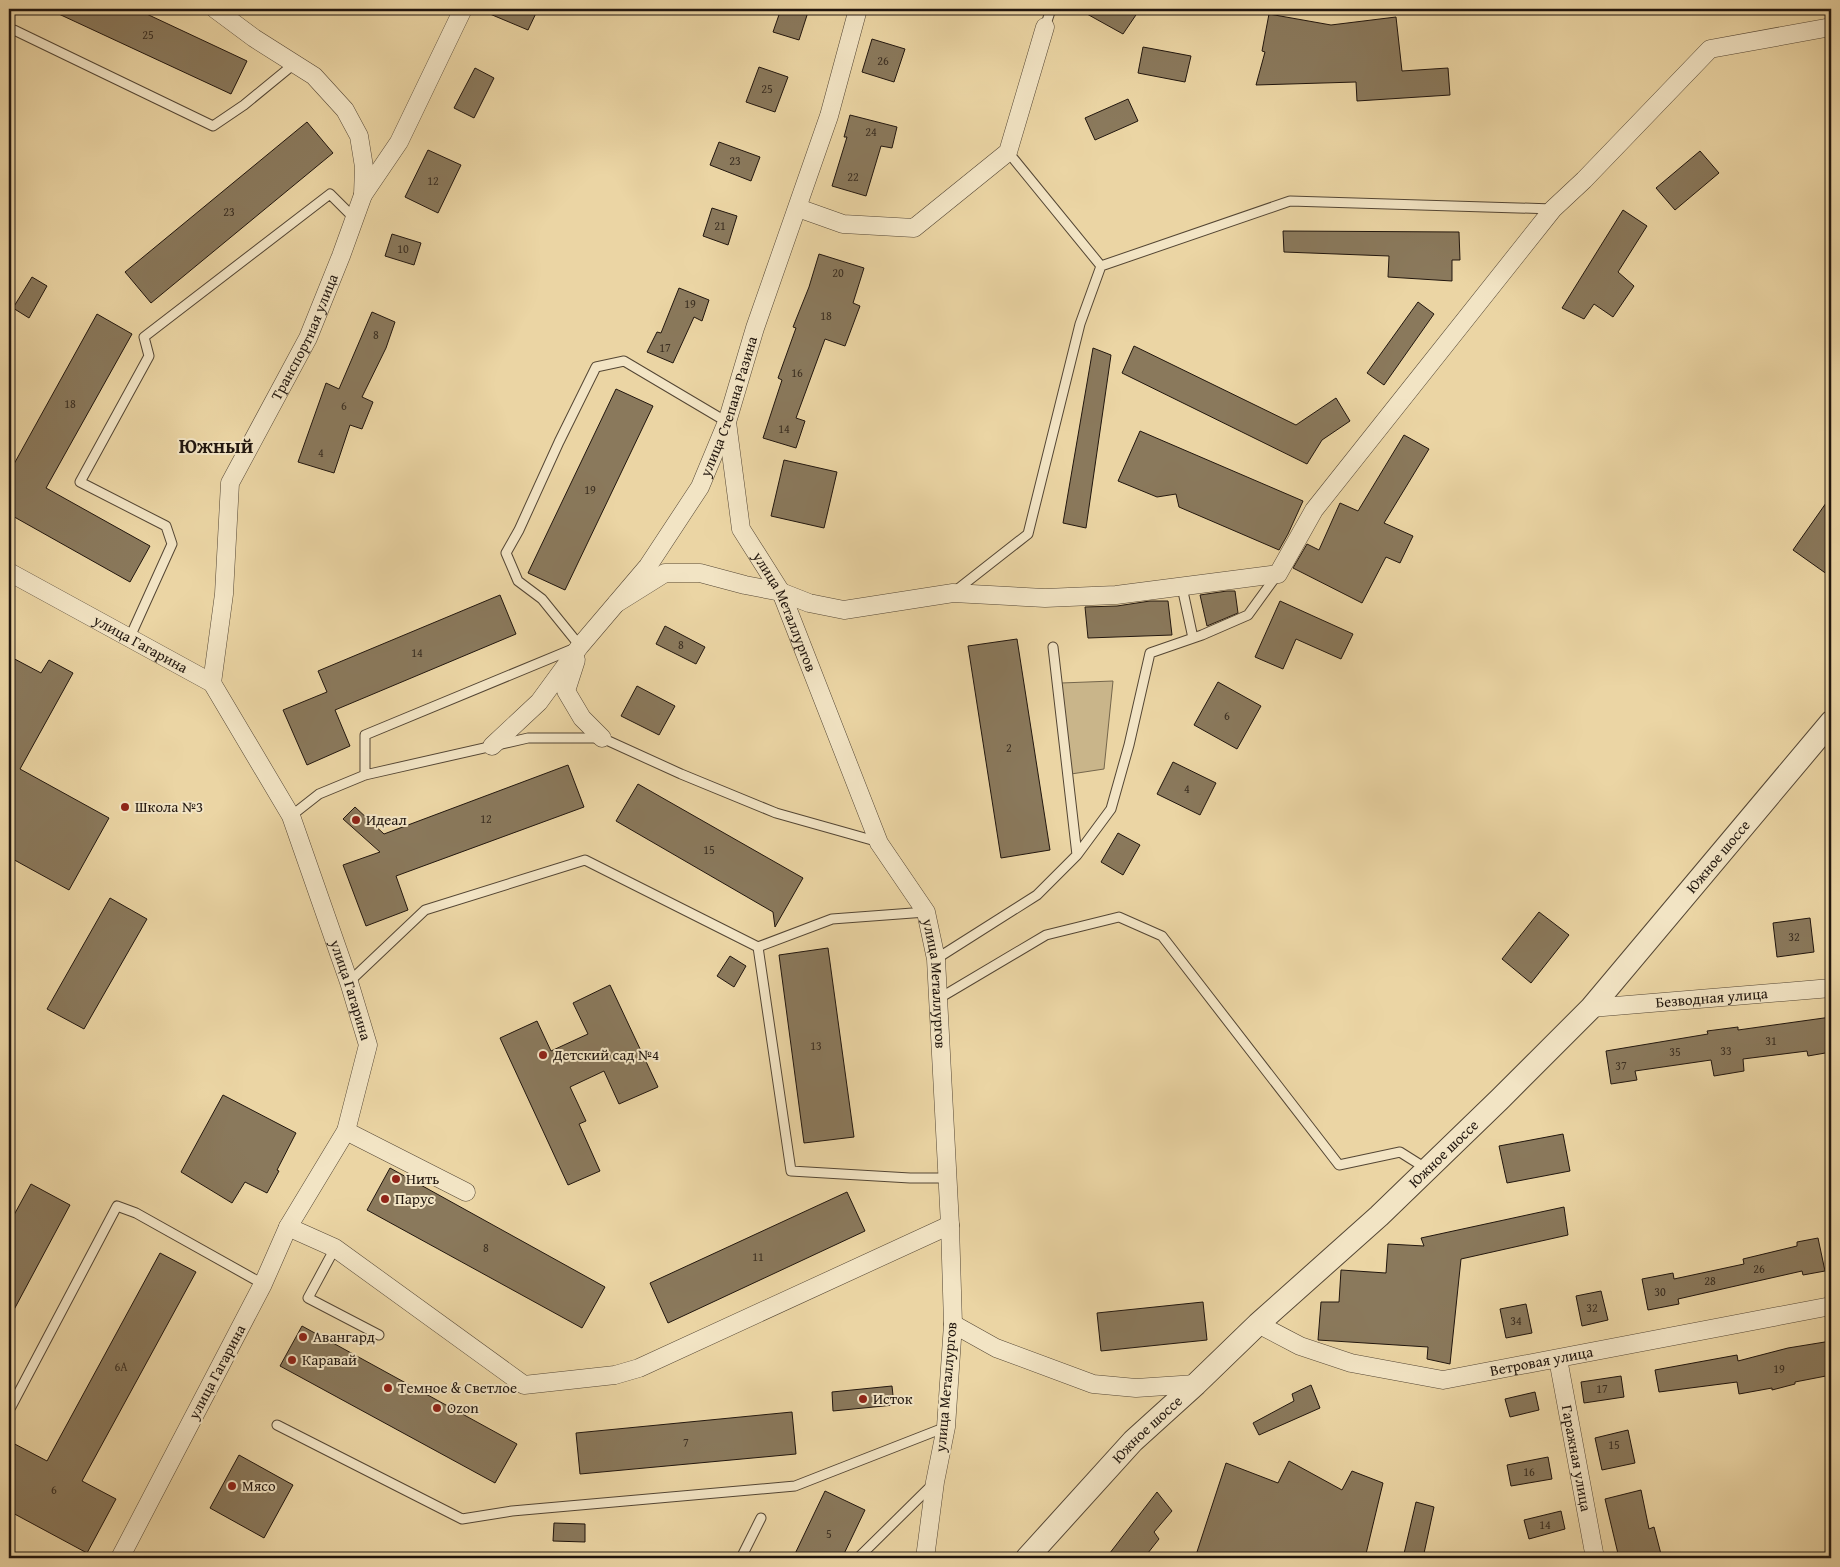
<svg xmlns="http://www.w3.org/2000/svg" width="1840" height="1567" font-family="'Gentium Book Plus',serif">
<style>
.green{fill:#c9b58a;stroke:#75664c}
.building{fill:#8a795c;stroke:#21160e}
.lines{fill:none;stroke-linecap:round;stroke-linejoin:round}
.service-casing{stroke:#544634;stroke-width:11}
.minor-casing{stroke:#544634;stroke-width:19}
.tertiary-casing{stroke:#544634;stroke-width:24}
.service{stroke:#f2e4c4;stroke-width:9}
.minor{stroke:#f2e4c4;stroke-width:18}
.tertiary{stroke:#f2e4c4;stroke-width:22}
.poi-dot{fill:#8f2418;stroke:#f2e4c4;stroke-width:2}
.labels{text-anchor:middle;stroke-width:4;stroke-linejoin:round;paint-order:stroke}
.number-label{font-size:12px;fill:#3b2f22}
.street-label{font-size:15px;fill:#21160e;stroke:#f2e4c4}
.poi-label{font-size:15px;fill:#21160e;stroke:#f2e4c4;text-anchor:start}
.district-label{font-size:20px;font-weight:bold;fill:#21160e;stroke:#f2e4c4}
</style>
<rect width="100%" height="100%" fill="#ebd5a4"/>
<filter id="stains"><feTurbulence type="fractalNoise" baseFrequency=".004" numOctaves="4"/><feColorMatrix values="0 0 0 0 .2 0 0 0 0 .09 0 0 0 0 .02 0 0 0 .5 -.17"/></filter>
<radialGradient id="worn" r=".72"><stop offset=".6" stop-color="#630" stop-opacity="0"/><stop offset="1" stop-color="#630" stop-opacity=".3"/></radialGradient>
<path class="green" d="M 1113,681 L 1104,769 L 1071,774 L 1061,683 Z"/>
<path class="building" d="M 48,9 L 136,9 L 247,61 L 231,94 Z
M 478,9 L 538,9 L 528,30 Z
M 781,9 L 809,9 L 799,40 L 773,32 Z
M 1078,9 L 1140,9 L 1123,34 Z
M 1269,14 L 1331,25 L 1396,17 L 1402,71 L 1448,68 L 1450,95 L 1357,101 L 1356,82 L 1256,85 L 1265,52 L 1262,51 Z
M 872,39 L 905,49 L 894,82 L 862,72 Z
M 1143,47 L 1191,56 L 1185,82 L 1138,73 Z
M 759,67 L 788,77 L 775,112 L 746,102 Z
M 475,68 L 494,78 L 474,118 L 454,108 Z
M 1128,99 L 1138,121 L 1095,140 L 1085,118 Z
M 850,115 L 897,127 L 892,148 L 881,146 L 866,196 L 832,186 L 847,137 L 844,137 Z
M 307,122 L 333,153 L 151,303 L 125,272 Z
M 719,142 L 760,157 L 751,181 L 710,165 Z
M 428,150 L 461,165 L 438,213 L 405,197 Z
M 1700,151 L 1719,173 L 1675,210 L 1656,188 Z
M 712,208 L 737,216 L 728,245 L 703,236 Z
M 1623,210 L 1647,226 L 1618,272 L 1634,286 L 1613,317 L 1594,304 L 1584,319 L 1562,308 Z
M 1283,231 L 1459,232 L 1460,260 L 1452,260 L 1452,281 L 1388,277 L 1389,256 L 1284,252 Z
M 392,234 L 421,243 L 414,265 L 385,256 Z
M 819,254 L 864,268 L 853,303 L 860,306 L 845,346 L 825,339 L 796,418 L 805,421 L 796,448 L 763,438 L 782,380 L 778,378 L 796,328 L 793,327 L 809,287 Z
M 32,277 L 47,286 L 29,318 L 13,308 Z
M 679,288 L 709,300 L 702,321 L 694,317 L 673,363 L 647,352 L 657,332 L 661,333 Z
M 1418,302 L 1434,314 L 1384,385 L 1367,373 Z
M 372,312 L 395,322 L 386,348 L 362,397 L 373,402 L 362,429 L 350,425 L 334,473 L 298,462 L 326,383 L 339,389 Z
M 97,314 L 132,334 L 46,488 L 150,546 L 130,582 L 9,514 L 9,473 Z
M 1134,346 L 1296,425 L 1336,398 L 1350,421 L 1322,440 L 1307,464 L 1122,373 Z
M 1093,348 L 1111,355 L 1086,528 L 1063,523 Z
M 616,389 L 653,406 L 565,590 L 528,573 Z
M 1140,431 L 1303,501 L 1288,534 L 1279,550 L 1179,507 L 1176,494 L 1157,497 L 1118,481 Z
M 1404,435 L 1429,449 L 1384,523 L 1413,536 L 1400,563 L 1386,557 L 1362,603 L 1293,568 L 1307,544 L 1319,550 L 1340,503 L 1358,511 Z
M 784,460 L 837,472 L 824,528 L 771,516 Z
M 1831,496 L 1831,577 L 1793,550 Z
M 1227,591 L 1235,591 L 1238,613 L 1207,626 L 1200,595 Z
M 500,595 L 516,634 L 335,710 L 350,746 L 307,765 L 283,710 L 327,692 L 318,671 Z
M 1150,601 L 1168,601 L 1172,635 L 1088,638 L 1085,607 L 1117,606 Z
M 1280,601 L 1353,634 L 1341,659 L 1296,639 L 1283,669 L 1255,657 Z
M 665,626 L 705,647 L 696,664 L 656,644 Z
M 1017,639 L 1050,850 L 1001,858 L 968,646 Z
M 9,656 L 41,673 L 49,660 L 73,673 L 20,769 L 109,818 L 69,890 L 9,857 Z
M 1218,682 L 1261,706 L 1237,749 L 1194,725 Z
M 637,686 L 675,706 L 659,735 L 621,716 Z
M 1173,762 L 1216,783 L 1200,815 L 1157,794 Z
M 568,765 L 584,807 L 396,876 L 408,910 L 366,926 L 343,865 L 380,852 L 343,819 L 355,807 L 384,834 Z
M 638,784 L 803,878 L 775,927 L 773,912 L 616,821 Z
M 1118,833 L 1140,845 L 1123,875 L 1101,862 Z
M 110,898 L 147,919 L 84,1029 L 47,1009 Z
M 1539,912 L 1569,935 L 1531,983 L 1502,959 Z
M 1810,918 L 1814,952 L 1777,957 L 1773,923 Z
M 828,948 L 854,1137 L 804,1143 L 779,955 Z
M 730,956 L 746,966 L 734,987 L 717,976 Z
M 610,985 L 658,1087 L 619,1104 L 604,1071 L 570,1087 L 586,1121 L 579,1124 L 600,1171 L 568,1185 L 500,1038 L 537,1021 L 551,1051 L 588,1034 L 573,1003 Z
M 1831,1017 L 1831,1052 L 1808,1056 L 1807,1051 L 1743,1059 L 1744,1071 L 1714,1076 L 1711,1060 L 1635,1071 L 1637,1080 L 1611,1084 L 1606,1051 L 1708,1034 L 1707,1031 L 1738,1027 L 1738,1030 Z
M 223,1095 L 296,1133 L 277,1170 L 279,1171 L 267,1193 L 245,1182 L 232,1203 L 181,1172 Z
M 1563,1134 L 1570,1171 L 1507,1183 L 1499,1146 Z
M 390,1168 L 605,1287 L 582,1328 L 367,1210 Z
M 31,1184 L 70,1205 L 9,1319 L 9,1224 Z
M 847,1192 L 865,1231 L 668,1323 L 650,1283 Z
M 1564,1207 L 1568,1235 L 1461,1259 L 1450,1364 L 1427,1359 L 1428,1347 L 1318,1340 L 1321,1302 L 1339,1302 L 1341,1270 L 1386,1273 L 1388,1244 L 1424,1246 L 1421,1238 Z
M 1818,1238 L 1825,1271 L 1803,1275 L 1802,1271 L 1678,1299 L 1679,1304 L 1648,1310 L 1642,1279 L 1673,1273 L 1674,1279 L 1744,1264 L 1743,1259 L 1797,1246 L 1797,1242 Z
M 160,1253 L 196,1272 L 82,1481 L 116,1499 L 87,1553 L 9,1511 L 9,1441 L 47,1461 Z
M 1601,1291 L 1608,1320 L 1582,1326 L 1576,1296 Z
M 1203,1302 L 1207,1340 L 1101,1351 L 1097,1313 Z
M 1526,1304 L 1532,1333 L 1506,1338 L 1500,1309 Z
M 302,1326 L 517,1444 L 495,1483 L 280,1366 Z
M 1831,1341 L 1831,1375 L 1795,1382 L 1795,1384 L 1772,1390 L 1772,1388 L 1739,1394 L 1737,1382 L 1659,1392 L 1655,1370 L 1737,1355 L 1738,1361 L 1788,1348 Z
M 1621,1376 L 1624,1397 L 1584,1403 L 1581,1382 Z
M 1311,1385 L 1320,1408 L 1259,1435 L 1253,1423 L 1294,1401 L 1292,1394 Z
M 892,1386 L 894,1405 L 833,1411 L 832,1392 Z
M 1535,1392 L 1539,1410 L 1510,1417 L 1505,1399 Z
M 792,1412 L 796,1454 L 580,1474 L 576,1433 Z
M 1628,1430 L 1635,1463 L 1602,1470 L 1595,1438 Z
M 239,1455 L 293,1485 L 264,1538 L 210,1508 Z
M 1548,1457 L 1552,1479 L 1511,1486 L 1507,1465 Z
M 1289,1461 L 1342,1490 L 1352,1471 L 1383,1483 L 1365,1558 L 1195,1558 L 1226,1463 L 1278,1483 Z
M 1641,1490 L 1649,1529 L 1654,1527 L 1662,1558 L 1619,1558 L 1605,1499 Z
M 825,1491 L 865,1510 L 842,1558 L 793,1558 Z
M 1157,1492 L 1172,1511 L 1154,1532 L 1159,1539 L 1144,1558 L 1106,1558 Z
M 1416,1502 L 1434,1507 L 1423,1558 L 1403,1558 Z
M 1561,1511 L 1565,1529 L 1529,1539 L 1524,1520 Z
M 554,1523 L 585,1524 L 585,1542 L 553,1541 Z"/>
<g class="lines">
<g class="service-casing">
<path id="service" d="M 1045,27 L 1051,9
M 14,30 L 213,126 L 244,105 L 294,64
M 1008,152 L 1101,266 L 1290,201 L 1553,209
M 1182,587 L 1193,638
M 954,592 L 1028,534 L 1080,324 L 1101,266
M 130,637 L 172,544 L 166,526 L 80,482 L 149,356 L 144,337 L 330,194 L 355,219
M 365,775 L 365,735 L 580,646 L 542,599 L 518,581 L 506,553 L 519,530 L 559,442 L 596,367 L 624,361 L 727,422
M 291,816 L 319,794 L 365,775 L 528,738 L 602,738 L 681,774 L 776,813 L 879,842
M 1077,855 L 1111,809 L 1129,745 L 1150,653 L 1202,635 L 1248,615 L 1277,575
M 758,947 L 832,919 L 926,912
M 936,959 L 1037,895 L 1077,855 L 1053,647
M 349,982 L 425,910 L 585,860 L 758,947 L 791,1171 L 910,1178 L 948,1178
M 938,999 L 1046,935 L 1119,917 L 1162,936 L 1339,1165 L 1400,1152 L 1427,1169
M 335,1248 L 308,1298 L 379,1335
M 11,1407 L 117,1206 L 136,1213 L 263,1284
M 277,1425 L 462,1519 L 512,1511 L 795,1486 L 946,1427
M 741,1558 L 761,1518
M 858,1558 L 933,1484"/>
</g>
<g class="minor-casing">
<g id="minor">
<path d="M 215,9 L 254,38 L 314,76 L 345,110 L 359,136 L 364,167 L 363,195"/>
<path d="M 798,208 L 843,224 L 914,228 L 1008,152 L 1045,27"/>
<path id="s1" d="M 727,422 L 741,529 L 781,592 L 879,843 L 926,912 L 936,959 L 950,1225 L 953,1324 L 946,1427 L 935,1482 L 925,1558"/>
<path id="s2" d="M 9,572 L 212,683 L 291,816 L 349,982 L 368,1045 L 346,1131 L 288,1227 L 263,1284 L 120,1558"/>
<path d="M 617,603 L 665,573 L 700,573 L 745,585 L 781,592 L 809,603 L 844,610 L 953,593 L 1045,598 L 1116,595 L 1278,574 L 1314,510 L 1553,209 L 1584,180 L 1710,49 L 1831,27"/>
<path d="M 576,660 L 566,691 L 582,718 L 602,738"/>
<path id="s3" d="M 212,683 L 224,594 L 230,483 L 308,338 L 341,256 L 363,195 L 399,142 L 463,9"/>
<path id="s4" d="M 492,746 L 539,702 L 580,646 L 648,566 L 700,487 L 727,422 L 755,328 L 829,116 L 858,9"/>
<path id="s5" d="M 1591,1008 L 1831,988"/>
<path d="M 346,1131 L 466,1192"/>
<path d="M 288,1227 L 335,1248 L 524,1385 L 615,1375 L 639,1368 L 950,1225"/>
<path d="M 953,1324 L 996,1348 L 1093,1384 L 1136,1388 L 1196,1384"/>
<path id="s6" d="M 1258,1324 L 1300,1346 L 1351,1363 L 1443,1380 L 1831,1306"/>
<path id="s7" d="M 1558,1359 L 1595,1558"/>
</g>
</g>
<g class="tertiary-casing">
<g id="tertiary">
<path id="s8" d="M 1027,1558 L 1133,1441 L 1196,1384 L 1258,1324 L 1379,1216 L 1500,1099 L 1591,1008 L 1831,722"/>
</g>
</g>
<use href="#service" class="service"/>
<use href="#minor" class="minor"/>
<use href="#tertiary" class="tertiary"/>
</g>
<g class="poi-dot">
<circle cx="125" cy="807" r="5"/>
<circle cx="356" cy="820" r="5"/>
<circle cx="543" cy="1055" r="5"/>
<circle cx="396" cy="1179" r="5"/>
<circle cx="385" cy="1199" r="5"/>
<circle cx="303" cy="1337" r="5"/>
<circle cx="292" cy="1360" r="5"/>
<circle cx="388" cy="1388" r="5"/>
<circle cx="863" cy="1399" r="5"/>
<circle cx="437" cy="1408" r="5"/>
<circle cx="232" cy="1486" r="5"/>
</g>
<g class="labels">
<g class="number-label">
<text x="148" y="39">25</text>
<text x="883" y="65">26</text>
<text x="767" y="93">25</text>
<text x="871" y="136">24</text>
<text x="735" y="165">23</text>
<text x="853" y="181">22</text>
<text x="433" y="185">12</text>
<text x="229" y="216">23</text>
<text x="720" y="230">21</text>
<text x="403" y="253">10</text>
<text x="838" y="277">20</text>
<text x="690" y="308">19</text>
<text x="826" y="320">18</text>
<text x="376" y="339">8</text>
<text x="665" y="352">17</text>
<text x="797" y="377">16</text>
<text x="70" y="408">18</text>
<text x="344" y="410">6</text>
<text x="784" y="433">14</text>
<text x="321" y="457">4</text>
<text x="590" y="494">19</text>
<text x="681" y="649">8</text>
<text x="417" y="657">14</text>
<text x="1227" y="720">6</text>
<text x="1009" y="752">2</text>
<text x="1187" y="793">4</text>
<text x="486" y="823">12</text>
<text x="709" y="854">15</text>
<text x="1794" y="941">32</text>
<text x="1771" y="1045">31</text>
<text x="816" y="1050">13</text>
<text x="1726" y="1055">33</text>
<text x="1675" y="1056">35</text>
<text x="1621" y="1070">37</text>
<text x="486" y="1252">8</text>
<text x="758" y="1261">11</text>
<text x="1759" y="1273">26</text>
<text x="1710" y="1285">28</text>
<text x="1660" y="1296">30</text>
<text x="1592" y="1312">32</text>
<text x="1516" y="1325">34</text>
<text x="121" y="1371">6А</text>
<text x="1779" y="1373">19</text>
<text x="1602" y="1393">17</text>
<text x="686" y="1447">7</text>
<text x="1614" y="1449">15</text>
<text x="1529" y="1476">16</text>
<text x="54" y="1494">6</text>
<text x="1545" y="1529">14</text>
<text x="829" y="1538">5</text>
</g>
<g class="street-label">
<text dy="5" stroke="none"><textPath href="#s3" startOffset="365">Транспортная улица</textPath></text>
<text dy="5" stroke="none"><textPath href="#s4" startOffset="419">улица Степана Разина</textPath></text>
<text dy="5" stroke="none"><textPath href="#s1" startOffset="202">улица Металлургов</textPath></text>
<text dy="5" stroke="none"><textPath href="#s2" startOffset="150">улица Гагарина</textPath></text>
<text dy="5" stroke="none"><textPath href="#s8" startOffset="986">Южное шоссе</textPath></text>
<text dy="5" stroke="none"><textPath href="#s1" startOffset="608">улица Металлургов</textPath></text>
<text dy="5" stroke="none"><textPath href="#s2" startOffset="570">улица Гагарина</textPath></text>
<text dy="5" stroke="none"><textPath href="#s5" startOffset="121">Безводная улица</textPath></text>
<text dy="5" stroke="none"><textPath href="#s8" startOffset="581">Южное шоссе</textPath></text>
<text dy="5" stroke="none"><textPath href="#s6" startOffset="295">Ветровая улица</textPath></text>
<text transform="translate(217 1372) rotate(-62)" y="5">улица Гагарина</text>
<text transform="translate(946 1387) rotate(-85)" y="5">улица Металлургов</text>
<text dy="5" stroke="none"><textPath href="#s8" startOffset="176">Южное шоссе</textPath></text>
<text dy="5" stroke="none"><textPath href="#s7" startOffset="101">Гаражная улица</textPath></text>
</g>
<g class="poi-label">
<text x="135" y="812">Школа №3</text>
<text x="366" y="825">Идеал</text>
<text x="553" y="1060">Детский сад №4</text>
<text x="406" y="1184">Нить</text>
<text x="395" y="1204">Парус</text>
<text x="313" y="1342">Авангард</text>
<text x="302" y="1365">Каравай</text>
<text x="398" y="1393">Темное &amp; Светлое</text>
<text x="873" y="1404">Исток</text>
<text x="447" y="1413">Ozon</text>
<text x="242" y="1491">Мясо</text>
</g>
<g class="district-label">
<text x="216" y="453">Южный</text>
</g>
</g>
<rect width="1840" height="1567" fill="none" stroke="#ebd5a4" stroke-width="30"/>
<rect x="10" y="10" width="1820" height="1547" fill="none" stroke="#21160e" stroke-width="2.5"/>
<rect x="15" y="15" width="1810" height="1537" fill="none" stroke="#21160e"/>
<rect width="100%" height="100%" filter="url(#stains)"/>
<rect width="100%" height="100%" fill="url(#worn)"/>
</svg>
